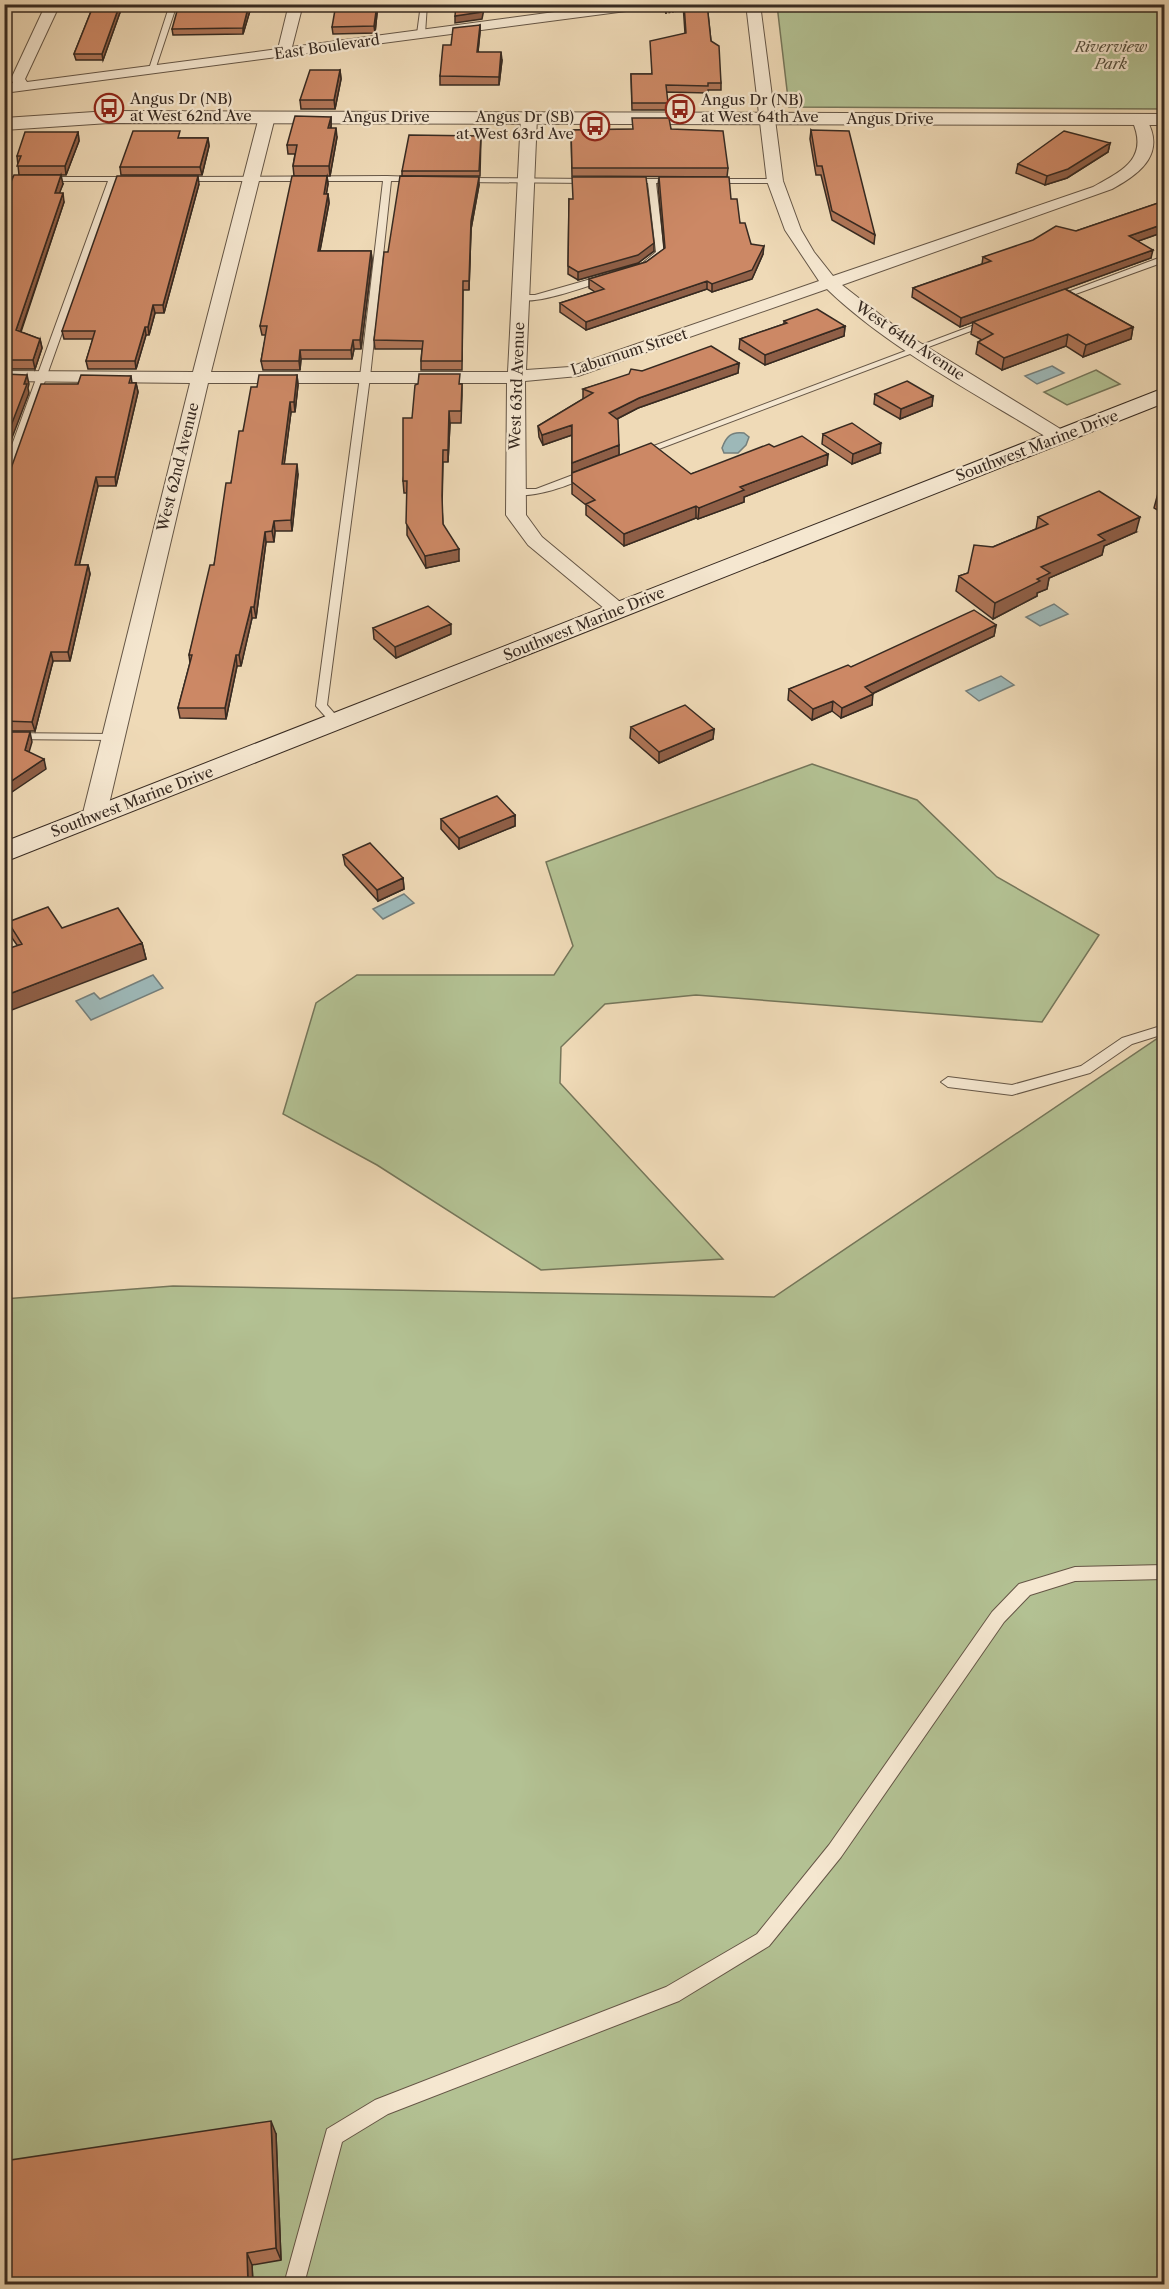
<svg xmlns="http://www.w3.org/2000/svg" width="1169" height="2289" font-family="'Libre Caslon Text',serif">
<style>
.green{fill:#b3c193;stroke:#75765a;stroke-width:1.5}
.water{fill:#9db8b8;stroke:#747f7c;stroke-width:1.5}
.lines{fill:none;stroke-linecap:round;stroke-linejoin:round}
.service-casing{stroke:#655646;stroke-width:2}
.minor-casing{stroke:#655646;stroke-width:2}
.tertiary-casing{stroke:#655646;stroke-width:2}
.secondary-casing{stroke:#372a21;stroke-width:2}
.path{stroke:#372a21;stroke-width:2;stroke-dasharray:2 1.5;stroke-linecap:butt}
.service{fill:#f5e7d0;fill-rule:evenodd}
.minor{fill:#f5e7d0;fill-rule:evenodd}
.tertiary{fill:#f5e7d0;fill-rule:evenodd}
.secondary{fill:#f5e7d0;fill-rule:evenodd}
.wall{fill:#af7557;stroke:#372a21;stroke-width:1.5}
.shaded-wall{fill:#8f5f47;stroke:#372a21;stroke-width:1.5}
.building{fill:#cc8865;stroke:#372a21;stroke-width:1.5}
.labels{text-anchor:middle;stroke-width:4.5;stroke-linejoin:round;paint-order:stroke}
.far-street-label{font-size:15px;fill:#372a21;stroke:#f5e7d0}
.far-park-label{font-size:15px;font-style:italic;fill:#56503e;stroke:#f5e7d0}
.far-poi-label{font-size:15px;fill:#372a21;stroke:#f5e7d0;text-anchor:start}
</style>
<rect width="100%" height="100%" fill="#efdab7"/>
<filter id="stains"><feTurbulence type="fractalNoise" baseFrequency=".00333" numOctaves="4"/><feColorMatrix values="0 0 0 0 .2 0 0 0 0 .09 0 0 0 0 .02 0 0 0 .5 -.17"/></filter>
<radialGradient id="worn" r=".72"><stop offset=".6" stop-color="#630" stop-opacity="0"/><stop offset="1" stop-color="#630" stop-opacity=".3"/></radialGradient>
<path class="green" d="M 777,5 L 1164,5 L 1164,109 L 789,107 Z
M 1096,370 L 1120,384 L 1067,405 L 1044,392 Z
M 812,764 L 917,800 L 997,877 L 1099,935 L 1042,1022 L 696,995 L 605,1004 L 561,1047 L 560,1083 L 723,1259 L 541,1270 L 377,1165 L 283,1114 L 316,1003 L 357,975 L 554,975 L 573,946 L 546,862 Z
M 1164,1034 L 1164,2284 L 5,2284 L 4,1299 L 173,1286 L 774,1297 Z"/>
<path class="water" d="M 1052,366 L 1064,373 L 1037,384 L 1025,376 Z
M 744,433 L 749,437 L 746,445 L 738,453 L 724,453 L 722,448 C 726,437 731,431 744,433 Z
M 1054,604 L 1068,614 L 1040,626 L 1026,617 Z
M 1001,676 L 1014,685 L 979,701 L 966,691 Z
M 404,894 L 414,903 L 383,919 L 373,909 Z
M 153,975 L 163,988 L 91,1020 L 76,1001 L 94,993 L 100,999 Z"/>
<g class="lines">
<g class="service-casing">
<path id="service" d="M 170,4 L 177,4 L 155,70 L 148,72 Z
M 421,4 L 427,4 L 425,34 L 421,36 L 417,34 Z
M 387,176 L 416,177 L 420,179 L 416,181 L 391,181 L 370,377 L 327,705 L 342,722 L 336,725 L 332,724 L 316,706 L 360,377 L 383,181 L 181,181 L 177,179 L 181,177 Z
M 4,177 L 134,177 L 138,179 L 134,181 L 116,181 L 9,482 L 4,485 L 4,467 L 108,181 L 4,181 Z
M 463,178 L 590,179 L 594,181 L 590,183 L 460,182 L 459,180 Z
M 631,179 L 677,179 L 681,181 L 677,183 L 656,183 L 664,253 L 648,265 L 644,262 L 656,252 L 648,183 L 628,183 L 628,179 Z
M 712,179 L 775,179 L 779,181 L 775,183 L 709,183 L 709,179 Z
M 1164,256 L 1164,262 L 1059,300 L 1052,298 Z
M 605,275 L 609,278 L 608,280 C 589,285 531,308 516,298 L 520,295 L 535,295 Z
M 985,321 L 992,323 L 643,455 L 635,453 Z
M 586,470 L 594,472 C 580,483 524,503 509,492 L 514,489 L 536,489 Z
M 4,733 L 113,734 L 119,737 L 113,740 L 4,739 Z
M 1164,1025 L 1164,1034 L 1132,1044 L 1090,1073 L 1012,1095 L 948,1087 L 941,1082 L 948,1077 L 1012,1085 L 1081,1066 L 1122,1038 Z
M 1164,1565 L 1164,1579 L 1075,1581 L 1030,1595 L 1004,1622 L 841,1857 L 769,1946 L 679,2001 L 388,2114 L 342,2142 L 304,2284 L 284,2284 L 327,2129 L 375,2100 L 666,1987 L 757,1934 L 829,1845 L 992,1612 L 1019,1584 L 1075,1567 Z"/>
</g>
<g class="minor-casing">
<path id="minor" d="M 46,4 L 60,4 L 25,79 L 27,82 L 278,49 L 289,4 L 303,4 L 292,47 L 614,4 L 656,4 L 649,8 L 4,93 L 4,85 L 13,83 L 11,79 Z
M 746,4 L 760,4 L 783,181 L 801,230 L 814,252 L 833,276 L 1093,187 C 1124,170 1149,158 1132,120 L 1140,115 L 1145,117 C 1167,152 1142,173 1112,189 L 842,285 L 901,331 L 1067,433 L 1069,437 L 1067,441 L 1053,441 C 980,396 889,349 827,289 L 578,376 L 525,381 L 526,515 L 542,537 L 625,606 L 628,610 L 625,614 L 611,614 L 528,545 L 506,515 L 507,383 L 208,383 L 106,817 L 102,822 L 94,824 L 86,822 L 82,817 L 190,383 L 4,381 L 4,371 L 193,372 L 259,117 L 267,112 L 275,117 L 211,372 L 508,372 L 521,117 L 529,112 L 537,117 L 526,370 L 570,367 L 819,281 L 785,230 L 767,181 Z"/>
</g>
<g class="tertiary-casing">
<path id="tertiary" d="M 109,111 L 1164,114 L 1164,125 L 109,123 L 4,130 L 4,118 Z"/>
</g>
<g class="secondary-casing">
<path id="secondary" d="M 1164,388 L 1164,403 L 4,862 L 4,842 Z"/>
</g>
<path class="path" d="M 704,6 L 717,4
M 705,10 L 733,6
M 665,13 L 688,9"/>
<use href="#service" class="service"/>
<use href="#minor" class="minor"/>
<use href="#tertiary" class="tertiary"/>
<use href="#secondary" class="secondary"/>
</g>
<path class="wall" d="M 94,4 L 123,4 L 103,60 L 76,60 L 74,54 Z
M 252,4 L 243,34 L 173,35 L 172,29 Z
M 378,4 L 375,33 L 333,34 L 332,27 Z
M 683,4 L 707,4 L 711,41 L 721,83 L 721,90 L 708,90 L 708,93 L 666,92 L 667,110 L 632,110 L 631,74 L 651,74 L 685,33 Z
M 480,25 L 480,32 L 478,52 L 502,60 L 499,85 L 440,85 L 440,76 L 451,45 Z
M 340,70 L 341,79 L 335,109 L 301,109 L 300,100 Z
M 331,117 L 331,128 L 337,137 L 330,176 L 294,176 L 293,166 L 295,154 L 288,154 L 287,145 Z
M 671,129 L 728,168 L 727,177 L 572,176 L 571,130 Z
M 811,130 L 875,235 L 874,244 L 832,220 L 821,175 L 816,175 L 810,139 Z
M 78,132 L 79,141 L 66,175 L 19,175 L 17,156 Z
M 481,136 L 480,176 L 402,176 L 402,171 Z
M 181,138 L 208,138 L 209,146 L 202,175 L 121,175 L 120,167 Z
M 1110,143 L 1108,152 L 1067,178 L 1045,185 L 1016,173 L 1018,164 Z
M 327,176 L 328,184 L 326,194 L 328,194 L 329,203 L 320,251 L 371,251 L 372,260 L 361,349 L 354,349 L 352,359 L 301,359 L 300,370 L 263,370 L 261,361 L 266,335 L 262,335 L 260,326 Z
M 659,177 L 731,199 L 740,223 L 751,244 L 763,254 L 752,279 L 712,292 L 707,289 L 586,330 L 560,312 L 560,303 L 595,292 L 589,288 L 589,279 L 646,262 L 664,249 L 658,185 Z
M 63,184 L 59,193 L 64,202 L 21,332 L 40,339 L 42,348 L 35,369 L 4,369 L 4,198 Z
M 199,184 L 164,313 L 155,313 L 149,335 L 146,335 L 136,369 L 88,369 L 86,361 L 93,339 L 64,339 L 62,331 Z
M 479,185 L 471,229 L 469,290 L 463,290 L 462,370 L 421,370 L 421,361 L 422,349 L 375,349 L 374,340 L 388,252 Z
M 569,199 L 654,251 L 638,263 L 578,280 L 568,274 Z
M 1164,201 L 1164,232 L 1138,241 L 1151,258 L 1065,289 L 1133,327 L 1131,339 L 1083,357 L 1066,346 L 1002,370 L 976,354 L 978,342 L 982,340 L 971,334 L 973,322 L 960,327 L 912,297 L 913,288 L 982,264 L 983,257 L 1076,231 Z
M 784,321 L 845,326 L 844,336 L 765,365 L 739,349 L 740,339 L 784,324 Z
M 739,363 L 738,373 L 638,408 L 617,419 L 619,455 L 691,474 L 774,447 L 828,454 L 827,465 L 744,497 L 744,502 L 698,519 L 696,518 L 624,546 L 586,515 L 586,505 L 572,494 L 572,435 L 543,445 L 539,437 L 538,426 L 583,399 L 583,389 L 642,371 Z
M 297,375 L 298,385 L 295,412 L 291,412 L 284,464 L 298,474 L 292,531 L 275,531 L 274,542 L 266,542 L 256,618 L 252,618 L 241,666 L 237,666 L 226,719 L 180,718 L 178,708 L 190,663 L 189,655 L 214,565 L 231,483 L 243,431 L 257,387 Z
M 131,376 L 132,383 L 136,383 L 138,392 L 116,486 L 98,486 L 79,565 L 88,565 L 90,574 L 70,661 L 53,661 L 35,731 L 4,731 L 4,475 L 9,474 L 78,384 Z
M 461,384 L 462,384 L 462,396 L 461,423 L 450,423 L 448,462 L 443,462 L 442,508 L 443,524 L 459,561 L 426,568 L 407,535 L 407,493 L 404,493 L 403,481 L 412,418 Z
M 875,394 L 933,396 L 932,406 L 900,419 L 874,404 Z
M 823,434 L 880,453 L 852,464 L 822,444 Z
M 1164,490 L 1164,514 L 1154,508 L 1158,493 Z
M 1038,517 L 1136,532 L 1104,546 L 1102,555 L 1049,578 L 1047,589 L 1037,593 L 1037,596 L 993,619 L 956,591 L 959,576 L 968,573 L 993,547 L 1036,529 Z
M 996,625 L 994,636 L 872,694 L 872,705 L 841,718 L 832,711 L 812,720 L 788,700 L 789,689 L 851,667 Z
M 373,628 L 451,634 L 396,658 L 374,639 Z
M 631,727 L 714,729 L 713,739 L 659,763 L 630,738 Z
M 515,815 L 515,826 L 459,849 L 441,829 L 441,819 Z
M 343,855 L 403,878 L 404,889 L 378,901 L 345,865 Z
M 8,922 L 62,928 L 142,943 L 146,959 L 17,945 L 12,938 Z
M 276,2134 L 281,2260 L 252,2265 L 253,2284 L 4,2284 Z"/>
<path class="shaded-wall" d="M 6,4 L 10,4 L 4,18 L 4,7 Z
M 120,4 L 123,4 L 103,60 L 102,54 Z
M 249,4 L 252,4 L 243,34 L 243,28 Z
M 377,4 L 378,4 L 375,33 L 374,26 Z
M 483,4 L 485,4 L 482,19 L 455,23 L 455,16 Z
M 480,25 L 480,32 L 477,61 L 477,52 Z
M 501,52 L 502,60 L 499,85 L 499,77 Z
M 340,70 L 341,79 L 335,109 L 334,100 Z
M 331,117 L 331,126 L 329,137 L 328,128 Z
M 336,128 L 337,137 L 330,176 L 329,166 Z
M 78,132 L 79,141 L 66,175 L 65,166 Z
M 208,138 L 209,146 L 202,175 L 200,167 Z
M 1110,143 L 1108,152 L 1067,178 L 1045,185 L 1047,176 Z
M 61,175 L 63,184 L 56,202 L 55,193 Z
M 198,176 L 199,184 L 164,313 L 163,305 Z
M 327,176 L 328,184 L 325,203 L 324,194 Z
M 479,177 L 479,185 L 471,229 L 469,290 L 471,221 Z
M 63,193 L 64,202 L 18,339 L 16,330 Z
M 328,194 L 329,203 L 318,260 L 318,251 Z
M 1164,224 L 1164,232 L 1127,245 L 1129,236 Z
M 654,243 L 654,251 L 638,263 L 578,280 L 578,272 Z
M 764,246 L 763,254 L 752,279 L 712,292 L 712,284 Z
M 1153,250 L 1151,258 L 960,327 L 961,318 Z
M 371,251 L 372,260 L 361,349 L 360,340 Z
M 707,281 L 707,289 L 586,330 L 586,322 Z
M 153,305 L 155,313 L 149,335 L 148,327 Z
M 845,326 L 844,336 L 765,365 L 765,355 Z
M 145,327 L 146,335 L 136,369 L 135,361 Z
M 1133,327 L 1131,339 L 1083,357 L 1086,345 Z
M 1068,334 L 1066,346 L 1002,370 L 1004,358 Z
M 40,339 L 42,348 L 35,369 L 33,360 Z
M 353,340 L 354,349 L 352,359 L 351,350 Z
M 300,350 L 301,359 L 300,370 L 299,361 Z
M 739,363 L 738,373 L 638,408 L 609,423 L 609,413 L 639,398 Z
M 27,375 L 29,384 L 28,388 L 29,393 L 4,459 L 4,444 Z
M 297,375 L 298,385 L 295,412 L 294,402 Z
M 136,383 L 138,392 L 116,486 L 115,477 Z
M 933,396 L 932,406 L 900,419 L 901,409 Z
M 290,402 L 291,412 L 283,474 L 282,464 Z
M 449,411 L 450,423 L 448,462 L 448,450 Z
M 572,425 L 572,435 L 543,445 L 542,435 Z
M 881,443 L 880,453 L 852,464 L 853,454 Z
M 619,445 L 619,455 L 572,473 L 572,463 Z
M 828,454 L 827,465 L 744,497 L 744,502 L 698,519 L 699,508 L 740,487 Z
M 297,464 L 298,474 L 292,531 L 291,520 Z
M 96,477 L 98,486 L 77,575 L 75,565 Z
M 696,506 L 696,518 L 624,546 L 624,534 Z
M 1140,517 L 1136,532 L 1104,546 L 1102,555 L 1049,578 L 1047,589 L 1037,593 L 1037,596 L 993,619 L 995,603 L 1041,567 L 1098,535 Z
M 274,521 L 275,531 L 274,542 L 272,531 Z
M 265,532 L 266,542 L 256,618 L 254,607 Z
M 459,549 L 459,561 L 426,568 L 425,556 Z
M 88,565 L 90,574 L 70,661 L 68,652 Z
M 251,607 L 252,618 L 241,666 L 239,655 Z
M 451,624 L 451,634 L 396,658 L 395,647 Z
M 996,625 L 994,636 L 863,698 L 865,687 Z
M 51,652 L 53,661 L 35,731 L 32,722 Z
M 236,655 L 237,666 L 226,719 L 225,708 Z
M 873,694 L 872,705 L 841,718 L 842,708 Z
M 833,701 L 832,711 L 812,720 L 813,709 Z
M 714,729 L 713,739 L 659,763 L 659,752 Z
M 30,732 L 32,742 L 27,759 L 25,750 Z
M 44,759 L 46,769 L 6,796 L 4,786 Z
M 515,815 L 515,826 L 459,849 L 459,838 Z
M 403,878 L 404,889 L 378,901 L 377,890 Z
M 142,943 L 146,959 L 4,1013 L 4,996 Z
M 271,2121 L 276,2134 L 281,2260 L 276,2248 Z
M 247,2253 L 252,2265 L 253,2284 L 248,2284 Z"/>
<path class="building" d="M 94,4 L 120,4 L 102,54 L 74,54 Z
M 179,4 L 249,4 L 243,28 L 172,29 Z
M 336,4 L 377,4 L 374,26 L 332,27 Z
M 456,4 L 483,4 L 482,12 L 455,16 Z
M 684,4 L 707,4 L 711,41 L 719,46 L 721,83 L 708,83 L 708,86 L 666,85 L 668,103 L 632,103 L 631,74 L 652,74 L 650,41 L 686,33 Z
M 480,25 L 477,52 L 501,52 L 499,77 L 440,76 L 443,45 L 451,45 L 453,28 Z
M 310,70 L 340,70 L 334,100 L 300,100 Z
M 295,116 L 331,117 L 328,128 L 336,128 L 329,166 L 293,166 L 297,145 L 287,145 Z
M 632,118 L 669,118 L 671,129 L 723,131 L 728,168 L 572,168 L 571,130 L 633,129 Z
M 811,130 L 849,131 L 875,235 L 832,211 L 822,166 L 817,166 Z
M 133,131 L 180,131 L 178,138 L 208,138 L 200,167 L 120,167 Z
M 1064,131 L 1110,143 L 1068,169 L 1047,176 L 1018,164 Z
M 25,132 L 78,132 L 65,166 L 17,166 L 21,156 L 17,156 Z
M 409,135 L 481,136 L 479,171 L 402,171 Z
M 14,175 L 61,175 L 55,193 L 63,193 L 16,330 L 40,339 L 33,360 L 4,360 L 4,198 Z
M 117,176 L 198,176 L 163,305 L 153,305 L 148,327 L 145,327 L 135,361 L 86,361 L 95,331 L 62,331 Z
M 292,176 L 327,176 L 324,194 L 328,194 L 318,251 L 371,251 L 360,340 L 353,340 L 351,350 L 300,350 L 299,361 L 261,361 L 267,326 L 260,326 Z
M 400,176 L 479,177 L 471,221 L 469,281 L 463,281 L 462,361 L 421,361 L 423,341 L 374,340 L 384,252 L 388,252 Z
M 572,177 L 646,177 L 654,243 L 638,255 L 578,272 L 568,266 L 569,199 L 573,199 Z
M 659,177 L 729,177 L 731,199 L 737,199 L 740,223 L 745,223 L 751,244 L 764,246 L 752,270 L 712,284 L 707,281 L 586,322 L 560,303 L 604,289 L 589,279 L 646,262 L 665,248 Z
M 1164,201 L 1164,224 L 1129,236 L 1153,250 L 961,318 L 913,288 L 991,261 L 983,257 L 1033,240 L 1056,226 L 1076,231 Z
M 1065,289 L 1133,327 L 1086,345 L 1068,334 L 1004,358 L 978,342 L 993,334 L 973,322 Z
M 817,309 L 845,326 L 765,355 L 740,339 L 787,323 L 784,321 Z
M 711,346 L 739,363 L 639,398 L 609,413 L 618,420 L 619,445 L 572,463 L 572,425 L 542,435 L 538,426 L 593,393 L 583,389 L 629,374 L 631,369 L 642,371 Z
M 4,374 L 27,375 L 24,384 L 27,384 L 4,444 Z
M 419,374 L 460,374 L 459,384 L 462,384 L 461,411 L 449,411 L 448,450 L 443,450 L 442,496 L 443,524 L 459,549 L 425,556 L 406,523 L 407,481 L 403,481 L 403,418 L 412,418 L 415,385 L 418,384 Z
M 81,375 L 131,376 L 129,383 L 136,383 L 115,477 L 96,477 L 75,565 L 88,565 L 68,652 L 51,652 L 32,722 L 4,721 L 4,475 L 9,474 L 41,384 L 78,384 Z
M 259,375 L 297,375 L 294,402 L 290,402 L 282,464 L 297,464 L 291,520 L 274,521 L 272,531 L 265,532 L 254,607 L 251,607 L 239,655 L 236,655 L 225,708 L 178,708 L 192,655 L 189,655 L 210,565 L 214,565 L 226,483 L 231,483 L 239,431 L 243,431 L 251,387 L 257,387 Z
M 907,381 L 933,396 L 901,409 L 875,394 Z
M 852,423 L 881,443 L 853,454 L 823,434 Z
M 802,436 L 828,454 L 740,487 L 744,490 L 699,508 L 696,506 L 624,534 L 586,504 L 595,500 L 572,482 L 572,473 L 651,443 L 691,474 L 769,444 L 774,447 Z
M 1164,490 L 1164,497 L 1158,493 Z
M 1099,491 L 1140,517 L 1098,535 L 1105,540 L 1041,567 L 1050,573 L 1037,579 L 1040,581 L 995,603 L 959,576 L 968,573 L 974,545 L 993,547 L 1048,524 L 1038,517 Z
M 428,606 L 451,624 L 395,647 L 373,628 Z
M 974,610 L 996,625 L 865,687 L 873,694 L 842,708 L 833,701 L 813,709 L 789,689 L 848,665 L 851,667 Z
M 685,705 L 714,729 L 659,752 L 631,727 Z
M 4,732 L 30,732 L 25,750 L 44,759 L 4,786 Z
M 497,796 L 515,815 L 459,838 L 441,819 Z
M 370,843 L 403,878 L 377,890 L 343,855 Z
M 48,907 L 62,928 L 118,908 L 142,943 L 4,996 L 4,950 L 22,944 L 8,922 Z
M 271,2121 L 276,2248 L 247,2253 L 248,2284 L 4,2284 L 4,2161 Z"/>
<defs>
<g id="bus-ring" transform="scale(1.5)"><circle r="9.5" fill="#f5e7d0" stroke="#8f2418" stroke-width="1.5"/><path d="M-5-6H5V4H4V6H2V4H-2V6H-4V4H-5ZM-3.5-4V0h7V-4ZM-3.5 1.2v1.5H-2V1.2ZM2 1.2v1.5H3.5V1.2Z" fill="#8f2418"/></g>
</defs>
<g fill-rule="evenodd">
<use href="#bus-ring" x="109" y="108"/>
<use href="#bus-ring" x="680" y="109"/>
<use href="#bus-ring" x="595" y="126"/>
</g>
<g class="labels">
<g class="far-street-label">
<text transform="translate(327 47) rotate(-8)" y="5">East Boulevard</text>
<text x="386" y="122">Angus Drive</text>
<text x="890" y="124">Angus Drive</text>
<text transform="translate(910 341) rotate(34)" y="5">West 64th Avenue</text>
<text transform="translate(629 352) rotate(-18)" y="5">Laburnum Street</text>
<text transform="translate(517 386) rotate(-88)" y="5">West 63rd Avenue</text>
<text transform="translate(1037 446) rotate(-21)" y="5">Southwest Marine Drive</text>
<text transform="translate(178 467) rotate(-76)" y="5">West 62nd Avenue</text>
<text transform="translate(584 624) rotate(-22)" y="5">Southwest Marine Drive</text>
<text transform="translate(132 802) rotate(-21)" y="5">Southwest Marine Drive</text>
</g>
<g class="far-park-label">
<text x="1111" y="52">Riverview<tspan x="1111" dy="17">Park</tspan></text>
</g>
<g class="far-poi-label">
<text x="130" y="104">Angus Dr (NB)<tspan x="130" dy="17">at West 62nd Ave</tspan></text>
<text x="701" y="105">Angus Dr (NB)<tspan x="701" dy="17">at West 64th Ave</tspan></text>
<text x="574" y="122" text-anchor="end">Angus Dr (SB)<tspan x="574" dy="17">at West 63rd Ave</tspan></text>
</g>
</g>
<rect width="1169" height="2289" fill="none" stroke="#efdab7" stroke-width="24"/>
<rect x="6" y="6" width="1157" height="2277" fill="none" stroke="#372a21" stroke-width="3"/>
<rect x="12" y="12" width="1145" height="2265" fill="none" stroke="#372a21" stroke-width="1.5"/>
<rect width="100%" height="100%" filter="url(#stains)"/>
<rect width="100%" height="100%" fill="url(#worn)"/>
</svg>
